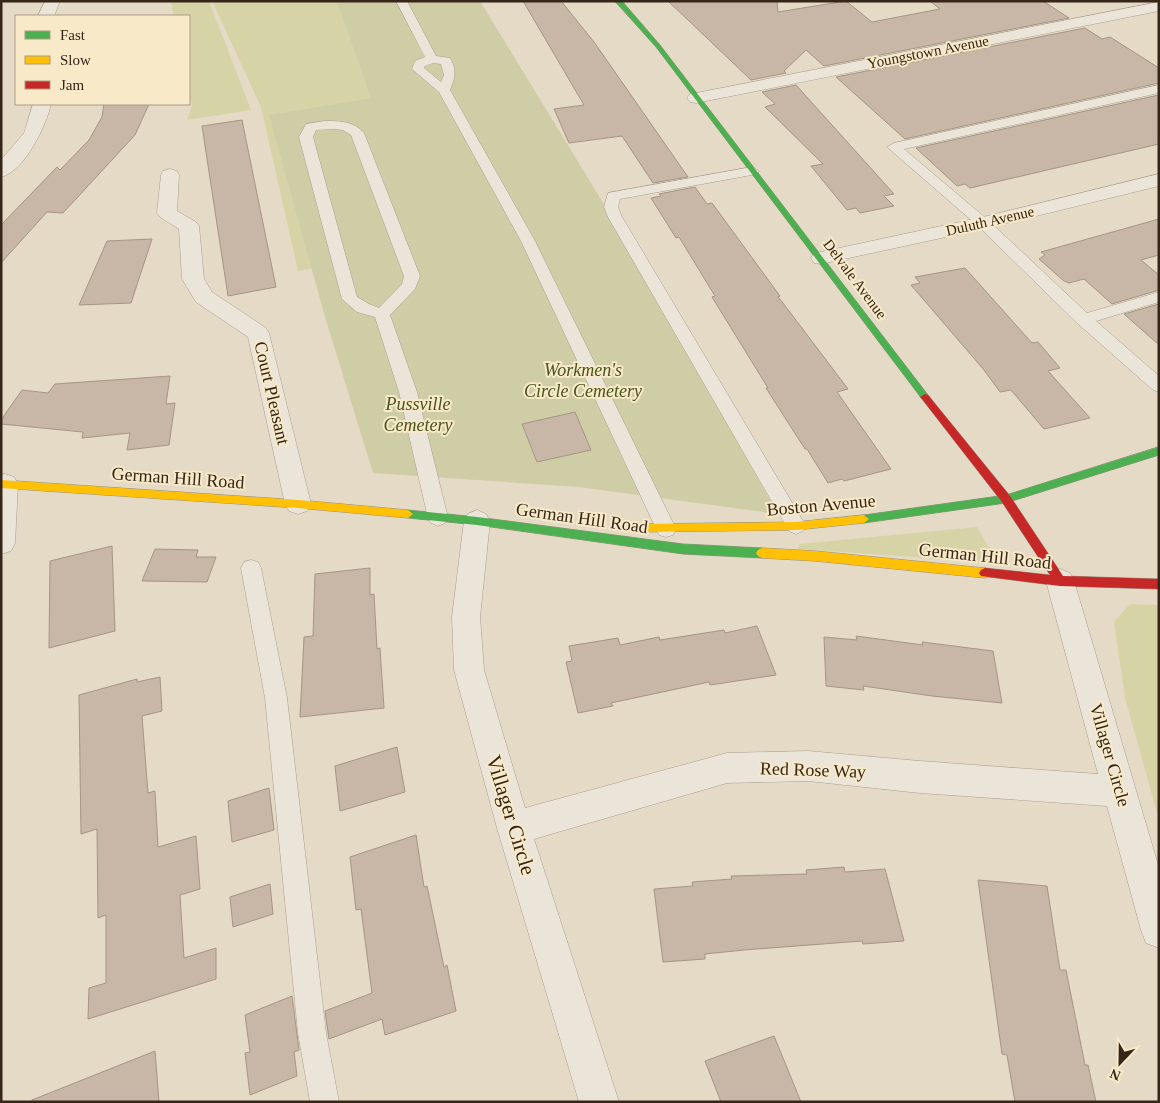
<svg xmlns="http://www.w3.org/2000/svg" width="1160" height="1103" font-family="Georgia,serif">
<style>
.green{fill:#d6d4a6}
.cemetery{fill:#cfcda6}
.building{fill:#c8b7a6;stroke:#a49585}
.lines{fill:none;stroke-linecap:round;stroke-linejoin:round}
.lane-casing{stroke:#a89e90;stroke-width:1}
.street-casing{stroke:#a89e90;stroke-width:1}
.fast-casing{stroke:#988e7f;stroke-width:1}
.slow-casing{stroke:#988e7f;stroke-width:1}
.jam-casing{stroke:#988e7f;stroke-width:1}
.lane{fill:#ebe4d8;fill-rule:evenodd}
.street{fill:#ebe4d8;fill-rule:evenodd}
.fast{fill:#4caf50;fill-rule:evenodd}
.slow{fill:#ffc107;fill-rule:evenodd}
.jam{fill:#c62828;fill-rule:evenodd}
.labels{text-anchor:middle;stroke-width:4;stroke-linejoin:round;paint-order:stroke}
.far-street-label{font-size:15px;fill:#362619;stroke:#f8e9c8}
.park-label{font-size:18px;font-style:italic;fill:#48541d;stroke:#f8e9c8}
.street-label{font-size:18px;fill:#362619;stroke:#f8e9c8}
.near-street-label{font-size:21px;fill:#362619;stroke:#f8e9c8}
</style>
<rect width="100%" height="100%" fill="#e4dac5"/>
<path class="green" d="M 171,1 L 209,1 L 251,110 L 187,120 L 192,106 L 189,90 L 189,16 L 174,16 Z
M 212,1 L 357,1 L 393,94 L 326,266 L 298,271 L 261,107 Z
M 977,527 L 998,563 L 798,549 L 800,544 Z
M 1130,604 L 1159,605 L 1159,820 L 1125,698 L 1114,622 Z"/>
<path class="cemetery" d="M 337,1 L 480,1 L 602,201 L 778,514 L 579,487 L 373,473 L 325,317 L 269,115 L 371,98 Z"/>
<path class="building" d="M 523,1 L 561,1 L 594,42 L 688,177 L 653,183 L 622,136 L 569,143 L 554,109 L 584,105 Z
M 668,1 L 777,1 L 778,12 L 846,1 L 872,22 L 940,9 L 930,1 L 1043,1 L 1069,18 L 824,66 L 806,50 L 784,71 L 786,73 L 751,80 Z
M 1085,28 L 1102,39 L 1110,37 L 1159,68 L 1159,83 L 905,139 L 836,77 Z
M 796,85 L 894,194 L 884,196 L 894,206 L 860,213 L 856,208 L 847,210 L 811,166 L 823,164 L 765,107 L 775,104 L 762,92 Z
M 1159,95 L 1159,144 L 970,188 L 965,184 L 957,186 L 916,148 Z
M 104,104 L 149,104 L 135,135 L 63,213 L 47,212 L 1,263 L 1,225 L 57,167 L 60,170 L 89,140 L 102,117 Z
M 242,120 L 276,287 L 228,296 L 202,126 Z
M 695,187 L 707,204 L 712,203 L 780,296 L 778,297 L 783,303 L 848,389 L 837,392 L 891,469 L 844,481 L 842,479 L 828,483 L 807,449 L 805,449 L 766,388 L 768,388 L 712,297 L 715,296 L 679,237 L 676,238 L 651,198 L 661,196 L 659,194 Z
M 1159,219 L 1159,255 L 1141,260 L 1159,275 L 1159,290 L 1112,304 L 1084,279 L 1069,283 L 1064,281 L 1039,259 L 1045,255 L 1041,252 Z
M 152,239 L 131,303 L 79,305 L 107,241 Z
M 965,268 L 1032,343 L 1038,342 L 1060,368 L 1048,371 L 1090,418 L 1044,429 L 1011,390 L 1000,392 L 984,370 L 911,285 L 920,283 L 915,277 Z
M 1159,304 L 1159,345 L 1124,314 Z
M 170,376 L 166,404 L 175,403 L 169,445 L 127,450 L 130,433 L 82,438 L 83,432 L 1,424 L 1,420 L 22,390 L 48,393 L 55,384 Z
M 575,412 L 591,450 L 537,462 L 522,424 Z
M 112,546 L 115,631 L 49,648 L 50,561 Z
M 155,549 L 198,550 L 196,557 L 216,557 L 207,582 L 142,581 Z
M 370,568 L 370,595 L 374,594 L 377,649 L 380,648 L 384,708 L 300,717 L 304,637 L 313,636 L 315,574 Z
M 757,626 L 776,675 L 710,685 L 709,682 L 611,703 L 613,706 L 578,713 L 566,662 L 572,661 L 569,646 L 618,638 L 620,645 L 659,637 L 660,640 L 724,630 L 725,633 Z
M 856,636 L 923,645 L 922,642 L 993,651 L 1002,703 L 932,696 L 863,686 L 864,690 L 826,686 L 824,637 L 857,640 Z
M 160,677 L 162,711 L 142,716 L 148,793 L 155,791 L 158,847 L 196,836 L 200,889 L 180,895 L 184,958 L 216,948 L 216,979 L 88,1019 L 89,988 L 106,983 L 106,915 L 98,918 L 97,829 L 81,834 L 79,695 L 137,679 L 137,682 Z
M 397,747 L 405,792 L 340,811 L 335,766 Z
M 269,788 L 274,830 L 232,842 L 228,801 Z
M 416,835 L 424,887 L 427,886 L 444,967 L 447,965 L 456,1011 L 385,1035 L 382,1019 L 329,1039 L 325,1011 L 372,993 L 361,909 L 356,910 L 350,857 Z
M 844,867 L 845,872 L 885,869 L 904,941 L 863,944 L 862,941 L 744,950 L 705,954 L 705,959 L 663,962 L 654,889 L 693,886 L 692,882 L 732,879 L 731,876 L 807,874 L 806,870 Z
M 978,880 L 1047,886 L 1060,970 L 1066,970 L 1085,1065 L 1088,1065 L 1096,1102 L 1015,1102 L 1007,1055 L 1002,1054 Z
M 270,884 L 273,914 L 233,927 L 230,897 Z
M 292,996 L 299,1050 L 294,1052 L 297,1076 L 250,1095 L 245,1053 L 250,1052 L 245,1015 Z
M 774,1036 L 801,1102 L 721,1102 L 705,1061 Z
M 155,1051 L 159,1102 L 32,1102 L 32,1100 Z"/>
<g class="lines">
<g class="lane-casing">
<path id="lane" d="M 396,1 L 407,1 L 436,56 L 450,58 C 457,70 455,78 450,90 L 535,241 L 676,529 L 673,535 L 666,537 L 659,535 L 521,241 L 439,92 L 412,69 L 415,61 L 425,57 ZM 433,63 L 441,64 L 444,75 L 441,82 L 424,68 L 425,66 Z
M 1159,85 L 1159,93 L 904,149 L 988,220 L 1087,313 L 1159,292 L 1159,302 L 1096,321 L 1159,376 L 1159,392 L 1153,390 L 1077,323 L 978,226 L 887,147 L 894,143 Z
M 325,121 C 339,121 354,121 364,133 L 420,276 L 415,289 L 390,315 L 417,392 L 448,518 L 445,523 L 438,526 L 431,523 L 428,518 L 399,392 L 375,317 L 357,312 L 342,299 L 299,137 L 306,124 ZM 334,129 L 343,130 L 351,135 L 404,276 L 402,284 L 379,308 L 369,304 L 357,297 L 313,137 L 316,130 Z
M 752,167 L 759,171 L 757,174 L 620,199 L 618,207 L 622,217 L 803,521 L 806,526 L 803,531 L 796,534 L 789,531 L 608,217 L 604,207 L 608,193 Z
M 251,560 L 258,562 L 261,568 L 287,698 L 326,1033 L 339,1102 L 310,1102 L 298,1033 L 265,698 L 241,568 L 244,562 Z"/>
</g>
<g class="street-casing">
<path id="street" d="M 45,1 L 60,1 L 54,16 L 38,16 Z
M 1159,2 L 1159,11 L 696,103 L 690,102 L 687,98 L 690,94 L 696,93 Z
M 33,104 L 51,104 C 46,126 25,171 1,177 L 1,160 L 24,133 Z
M 170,169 L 177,171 L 179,175 L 177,211 L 196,222 L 199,226 L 204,279 L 212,292 L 266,328 L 269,333 L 311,504 L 307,511 L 298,514 L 289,511 L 285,504 L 248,337 L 196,302 L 193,297 L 182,279 L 179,229 L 160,217 L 157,213 L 161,175 L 163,171 Z
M 1159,174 L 1159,186 L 983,229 L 821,264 L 814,263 L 811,258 L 814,253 L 821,252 L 983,217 Z
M 5,474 L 14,477 L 18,484 L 15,543 L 11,551 L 1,554 L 1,475 Z
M 477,510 L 486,514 L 490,521 L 480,617 L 484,670 L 525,808 L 727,753 L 808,751 L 920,761 L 1098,774 L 1046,581 L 1050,573 L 1060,569 L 1070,573 L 1074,581 L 1159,868 L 1159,948 L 1146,943 L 1141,930 L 1107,806 L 920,793 L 808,781 L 727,783 L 534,839 L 619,1102 L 579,1102 L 497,828 L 454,670 L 452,617 L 464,521 L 468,514 Z"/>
</g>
<g class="fast-casing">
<path id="fast" d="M 615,1 L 622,1 L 660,45 L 928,395 L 930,397 L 928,399 L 922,399 L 656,47 Z
M 1159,447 L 1159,455 L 1006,503 L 864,523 L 859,519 L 864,515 L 1006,495 Z
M 408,510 L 477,517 L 683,544 L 762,548 L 766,550 L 768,553 L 766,556 L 762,558 L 683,554 L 477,525 L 408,518 L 403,514 Z"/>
</g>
<g class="slow-casing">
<path id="slow" d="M 1,480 L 298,500 L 408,510 L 413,514 L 408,518 L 298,508 L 1,488 Z
M 864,515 L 869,519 L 864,523 L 796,530 L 641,532 L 637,531 L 635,528 L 637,525 L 641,524 L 796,522 Z
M 762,548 L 815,551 L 985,568 L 989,570 L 991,573 L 989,576 L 985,578 L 815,561 L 762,558 L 758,556 L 756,553 L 758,550 Z"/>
</g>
<g class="jam-casing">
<path id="jam" d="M 925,394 L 928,395 L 1010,496 L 1063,576 L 1159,579 L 1159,589 L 1060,586 L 981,576 L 979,573 L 981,570 L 985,568 L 1050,575 L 1002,502 L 922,399 L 920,397 Z"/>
</g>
<use href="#lane" class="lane"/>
<use href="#street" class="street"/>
<use href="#fast" class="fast"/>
<use href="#slow" class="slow"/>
<use href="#jam" class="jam"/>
</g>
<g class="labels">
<g class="far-street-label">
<text transform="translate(928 52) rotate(-11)" y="5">Youngstown Avenue</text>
<text transform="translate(990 221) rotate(-13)" y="5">Duluth Avenue</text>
<text transform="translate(855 279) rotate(53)" y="5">Delvale Avenue</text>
</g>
<g class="park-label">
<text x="583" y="376">Workmen's<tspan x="583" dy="21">Circle Cemetery</tspan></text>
<text x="418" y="410">Pussville<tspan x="418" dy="21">Cemetery</tspan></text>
</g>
<g class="street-label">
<text transform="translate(272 393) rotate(77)" y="6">Court Pleasant</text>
<text transform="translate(178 478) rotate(4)" y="6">German Hill Road</text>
<text transform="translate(821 505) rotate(-5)" y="6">Boston Avenue</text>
<text transform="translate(582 518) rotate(8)" y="6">German Hill Road</text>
<text transform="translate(985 556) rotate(6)" y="6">German Hill Road</text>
<text transform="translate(1110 755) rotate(74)" y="6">Villager Circle</text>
<text transform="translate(813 770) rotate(2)" y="6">Red Rose Way</text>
</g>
<g class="near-street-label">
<text transform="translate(511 815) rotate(73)" y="7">Villager Circle</text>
</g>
</g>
<rect width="1160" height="1103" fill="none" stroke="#362619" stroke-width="5"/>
<rect x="15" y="15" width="175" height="90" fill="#f8e9c8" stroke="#aa9b82"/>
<rect x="25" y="31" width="25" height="8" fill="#4caf50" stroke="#aa9b82"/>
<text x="60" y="40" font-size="15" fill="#362619">Fast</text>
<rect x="25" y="56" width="25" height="8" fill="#ffc107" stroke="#aa9b82"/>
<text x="60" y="65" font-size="15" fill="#362619">Slow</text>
<rect x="25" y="81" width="25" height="8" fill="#c62828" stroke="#aa9b82"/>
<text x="60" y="90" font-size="15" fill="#362619">Jam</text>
<g transform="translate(1120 1063) rotate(202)" stroke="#f8e9c8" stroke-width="4" paint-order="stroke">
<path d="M0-4L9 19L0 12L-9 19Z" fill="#362619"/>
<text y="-8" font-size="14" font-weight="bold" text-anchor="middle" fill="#362619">N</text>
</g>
</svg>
